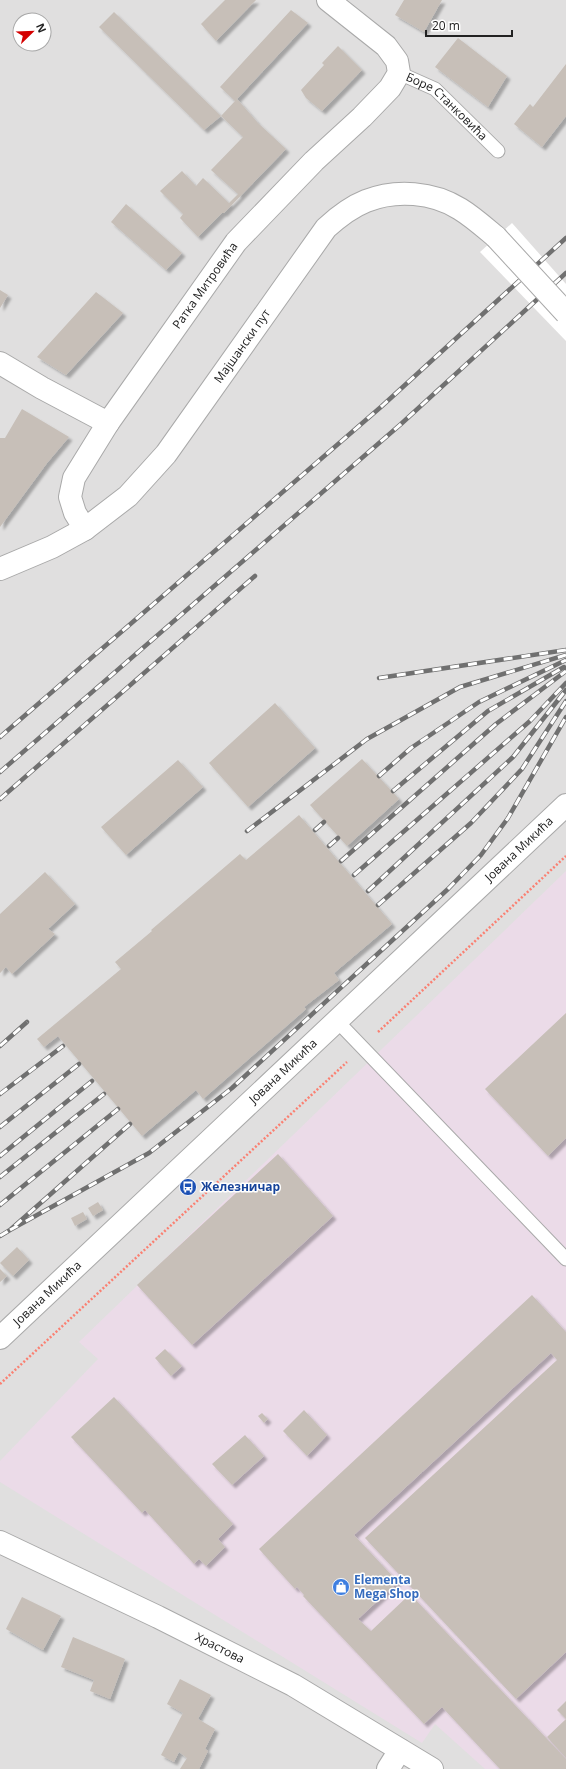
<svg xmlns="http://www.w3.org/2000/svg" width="566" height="1769" font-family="'Open Sans',sans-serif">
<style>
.residential{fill:#e0dfdf;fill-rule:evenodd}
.industrial{fill:#ebdbe8}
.pier{fill:#fff}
.building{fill:#c7bfb8;filter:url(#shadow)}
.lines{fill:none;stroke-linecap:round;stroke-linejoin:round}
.service-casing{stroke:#a9a9a9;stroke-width:15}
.minor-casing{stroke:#a9a9a9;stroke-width:24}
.tertiary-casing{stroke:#a9a9a9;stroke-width:24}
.path{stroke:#fa8072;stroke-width:2.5;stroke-dasharray:2 2;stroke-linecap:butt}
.service{stroke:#fff;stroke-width:13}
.minor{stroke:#fff;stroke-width:22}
.tertiary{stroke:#fff;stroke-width:22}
.rail-casing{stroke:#707070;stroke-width:4.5}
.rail{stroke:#fff;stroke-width:3;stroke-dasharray:9;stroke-linecap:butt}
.minor-bridge-casing{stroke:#a9a9a9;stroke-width:24;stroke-linecap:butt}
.minor-bridge{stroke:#fff;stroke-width:22}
.labels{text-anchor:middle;stroke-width:3;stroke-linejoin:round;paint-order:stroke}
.street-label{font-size:12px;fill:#222;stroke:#fff}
.transit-label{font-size:12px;font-weight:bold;fill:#164399;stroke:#fff;text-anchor:start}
.shop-label{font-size:12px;font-weight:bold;fill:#366cbe;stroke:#fff;text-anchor:start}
</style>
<defs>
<filter id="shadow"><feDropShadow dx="3.5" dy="3.5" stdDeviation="1" flood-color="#0004"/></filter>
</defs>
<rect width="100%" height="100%" fill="#f2efe9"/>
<path class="residential" d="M 0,0 L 566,0 L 566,1769 L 0,1769 ZM 20,20 L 44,20 L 44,44 L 20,44 Z"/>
<path class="industrial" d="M 566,871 L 566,1769 L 485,1769 L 435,1724 L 422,1743 L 0,1482 L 0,1461 L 98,1359 L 79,1342 Z"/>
<path class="pier" d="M 512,223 L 566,284 L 566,341 L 480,252 Z"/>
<path class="building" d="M 225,0 L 256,0 L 216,41 L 201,24 Z
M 404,0 L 442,0 L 424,32 L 395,15 Z
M 291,10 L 308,23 L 237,99 L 258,123 L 286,149 L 224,213 L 222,213 L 198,237 L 180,218 L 183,214 L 160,191 L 182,171 L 196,186 L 203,178 L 229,203 L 238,194 L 211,170 L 243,137 L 221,116 L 204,130 L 99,27 L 114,12 L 221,116 L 235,101 L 220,87 Z
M 458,38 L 507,76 L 488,107 L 435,67 Z
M 338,46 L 362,70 L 322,111 L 306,98 L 301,90 L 324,65 L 322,63 Z
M 566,64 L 566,116 L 542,147 L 514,124 L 530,104 L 533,107 Z
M 126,204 L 182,253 L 166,270 L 111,222 Z
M 0,290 L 8,295 L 0,308 Z
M 96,292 L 123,313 L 66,375 L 37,357 Z
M 22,409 L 69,437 L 47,463 L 0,527 L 0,438 L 5,438 Z
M 275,703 L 315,748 L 248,807 L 209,763 Z
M 362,759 L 399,799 L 347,846 L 310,805 Z
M 178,760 L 203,787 L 126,855 L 101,827 Z
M 299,815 L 392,924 L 334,973 L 339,980 L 304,1007 L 306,1009 L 203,1099 L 196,1090 L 142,1136 L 58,1036 L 44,1047 L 37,1039 L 121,969 L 115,962 L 152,931 L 151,930 L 240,854 L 246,860 Z
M 45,872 L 75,904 L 48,929 L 55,934 L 12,974 L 6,967 L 0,973 L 0,914 Z
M 566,1013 L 566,1138 L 548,1156 L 485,1089 Z
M 278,1154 L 333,1216 L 192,1345 L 137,1285 Z
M 98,1202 L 103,1210 L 93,1216 L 88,1208 Z
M 83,1212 L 87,1219 L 75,1226 L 71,1218 Z
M 17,1247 L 29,1260 L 13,1276 L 0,1263 Z
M 0,1269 L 7,1276 L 0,1282 Z
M 532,1295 L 566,1332 L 566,1652 L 516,1699 L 365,1538 L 557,1360 L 551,1353 L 354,1535 L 398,1582 L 358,1619 L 371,1631 L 410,1594 L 566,1759 L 566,1769 L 500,1769 L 442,1707 L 424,1724 L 303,1596 L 304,1595 L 297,1587 L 295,1589 L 259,1549 Z
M 165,1349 L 182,1366 L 171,1376 L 155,1358 Z
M 114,1397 L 233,1524 L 218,1539 L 225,1547 L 206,1566 L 199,1559 L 194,1564 L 145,1510 L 142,1513 L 71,1437 Z
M 304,1410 L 327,1435 L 307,1456 L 283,1431 Z
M 262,1413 L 268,1419 L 264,1423 L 258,1416 Z
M 245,1435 L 264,1456 L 232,1485 L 212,1464 Z
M 22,1597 L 61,1616 L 43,1650 L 6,1629 Z
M 73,1637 L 125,1659 L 110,1699 L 90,1691 L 94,1680 L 61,1667 Z
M 180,1679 L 211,1695 L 198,1719 L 215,1729 L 205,1749 L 208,1751 L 199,1769 L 180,1769 L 187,1758 L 179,1752 L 174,1762 L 161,1755 L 183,1713 L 167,1704 Z
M 566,1701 L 566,1758 L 547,1737 L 566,1719 L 557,1710 Z"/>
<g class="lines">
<g class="service-casing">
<g id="service">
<path id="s1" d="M 399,73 L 435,89 L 498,151"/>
<path d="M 337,1021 L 566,1259"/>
</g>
</g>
<g class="minor-casing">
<g id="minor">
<path d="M 0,363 L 42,388 L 108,423"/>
<path id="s2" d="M 85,529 L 75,513 L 70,497 L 74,478 L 108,423 L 236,242 L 314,161 L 362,117 L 390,88 L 399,73 L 397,61 L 386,46 L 328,0"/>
<path id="s3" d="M 0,569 L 52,547 L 85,529 L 128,496 L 166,454 L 326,228 C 338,217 351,207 366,201 C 396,189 433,192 460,209 C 473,217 484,227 496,237"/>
<path id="s4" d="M 0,1542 L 158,1617 L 293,1685 L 432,1769"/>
<path d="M 388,1769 L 400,1750"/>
</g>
</g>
<g class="tertiary-casing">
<g id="tertiary">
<path id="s5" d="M 0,1338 L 566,805"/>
</g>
</g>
<path class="path" d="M 378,1032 L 566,856
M 0,1384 L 347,1062"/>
<use href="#service" class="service"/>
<use href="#minor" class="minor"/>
<use href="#tertiary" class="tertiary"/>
<g class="rail-casing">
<path id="rail" d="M 379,678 L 566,650
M 0,737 L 382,406 L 566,238
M 0,772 L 401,424 L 566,273
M 379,776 L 411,748 L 479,702 L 566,660
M 393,791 L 488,711 L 564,667
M 0,799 L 255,576
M 315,830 L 324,822
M 247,831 L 367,739 L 460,687 L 566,655
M 329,846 L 338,838
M 341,861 L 496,724 L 566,671
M 354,875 L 530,721 L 566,683
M 368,891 L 513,757 L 566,690
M 378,905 L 471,823 L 522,769 L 566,701
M 0,1046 L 27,1022
M 0,1094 L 63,1046
M 0,1127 L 79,1064
M 0,1156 L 92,1081
M 0,1177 L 104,1094
M 0,1205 L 118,1109
M 10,1230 L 149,1153 L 232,1088 L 448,889 L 481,855 L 508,818 L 566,717
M 0,1236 L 10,1230 L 130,1124"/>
</g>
<use href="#rail" class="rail"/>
<g class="minor-bridge-casing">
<path id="minor-bridge" d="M 496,237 L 566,313"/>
</g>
<use href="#minor-bridge" class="minor-bridge"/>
</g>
<defs>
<g id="bus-disc" transform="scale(0.9)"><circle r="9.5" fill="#1a4fb4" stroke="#fff"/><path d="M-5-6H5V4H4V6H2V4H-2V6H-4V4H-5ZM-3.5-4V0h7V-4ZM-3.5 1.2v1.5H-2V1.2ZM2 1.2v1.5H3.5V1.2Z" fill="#fff"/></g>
<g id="shop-disc" transform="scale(0.9)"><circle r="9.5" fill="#3f7fe0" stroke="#fff"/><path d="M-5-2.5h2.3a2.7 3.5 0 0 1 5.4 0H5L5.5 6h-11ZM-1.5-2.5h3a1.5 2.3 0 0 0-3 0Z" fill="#fff"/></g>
</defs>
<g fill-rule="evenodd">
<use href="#bus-disc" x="188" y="1187"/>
<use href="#shop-disc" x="341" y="1587"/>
</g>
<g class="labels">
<g class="street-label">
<text dy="4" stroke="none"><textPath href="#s1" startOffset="59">Боре Станковића</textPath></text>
<text dy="4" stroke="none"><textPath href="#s2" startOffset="288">Ратка Митровића</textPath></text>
<text dy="4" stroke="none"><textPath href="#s3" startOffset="337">Мајшански пут</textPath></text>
<text dy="4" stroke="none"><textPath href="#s5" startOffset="713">Јована Микића</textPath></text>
<text dy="4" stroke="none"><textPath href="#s5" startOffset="389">Јована Микића</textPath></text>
<text dy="4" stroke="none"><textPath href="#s5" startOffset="65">Јована Микића</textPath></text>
<text dy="4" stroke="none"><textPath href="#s4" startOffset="244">Храстова</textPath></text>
</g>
<g class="transit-label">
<text x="201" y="1191">Железничар</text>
</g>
<g class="shop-label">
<text x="354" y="1584">Elementa<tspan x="354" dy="14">Mega Shop</tspan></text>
</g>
</g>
<g transform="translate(32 32) rotate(67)"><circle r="19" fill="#ffffff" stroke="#a7a7a7"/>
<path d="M0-3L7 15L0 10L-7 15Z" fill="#d40000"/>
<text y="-6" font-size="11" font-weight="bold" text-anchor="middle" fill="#222222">N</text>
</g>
<path d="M426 30v6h86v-6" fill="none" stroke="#222222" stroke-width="2"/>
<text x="432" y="30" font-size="12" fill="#222222" stroke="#ffffff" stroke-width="3" paint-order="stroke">20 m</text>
</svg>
